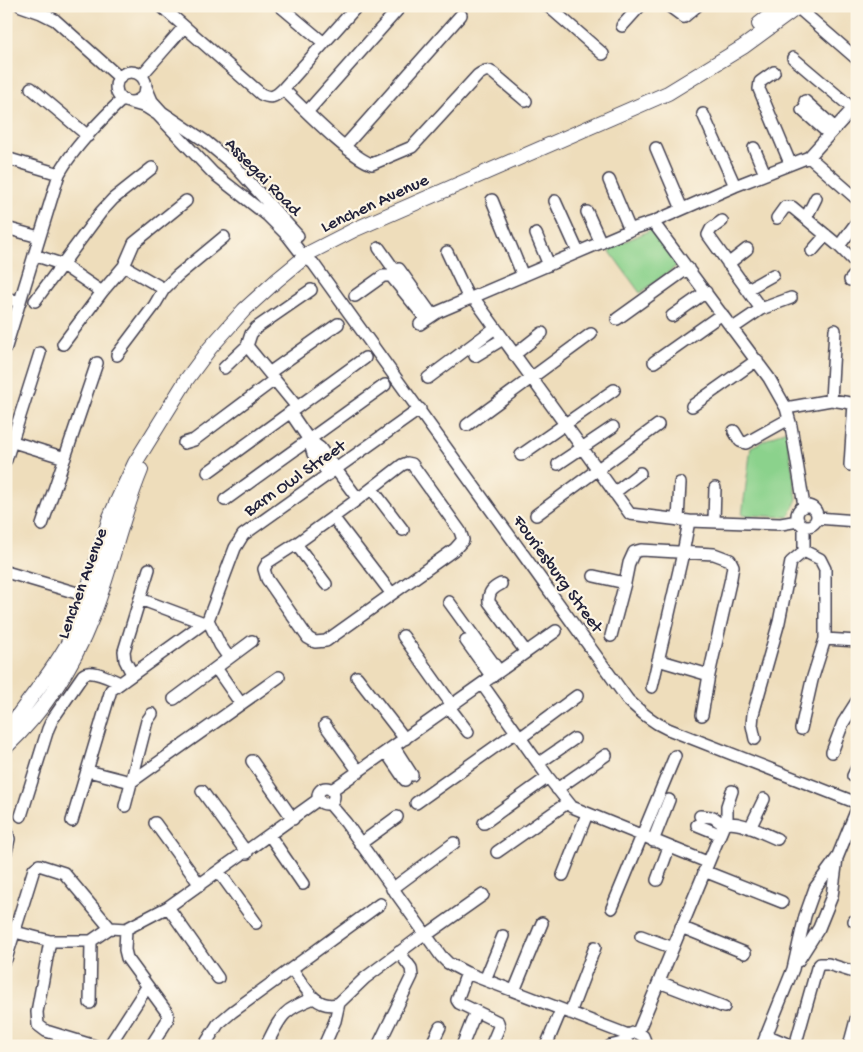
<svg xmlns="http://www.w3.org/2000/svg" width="863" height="1052" font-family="'Gochi Hand',sans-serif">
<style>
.green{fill:#8bd28c;stroke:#567a64}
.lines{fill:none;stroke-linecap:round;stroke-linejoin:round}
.minor-casing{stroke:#413e4e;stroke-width:14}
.major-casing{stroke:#413e4e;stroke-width:16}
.minor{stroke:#fff;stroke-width:11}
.major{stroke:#fff;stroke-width:14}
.labels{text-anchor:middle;stroke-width:4.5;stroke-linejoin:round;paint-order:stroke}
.street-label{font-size:18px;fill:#22223b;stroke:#fcf5e5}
</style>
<rect width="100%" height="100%" fill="#fcf5e5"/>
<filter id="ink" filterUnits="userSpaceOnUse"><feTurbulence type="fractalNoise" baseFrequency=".02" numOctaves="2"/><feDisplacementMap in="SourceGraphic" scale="10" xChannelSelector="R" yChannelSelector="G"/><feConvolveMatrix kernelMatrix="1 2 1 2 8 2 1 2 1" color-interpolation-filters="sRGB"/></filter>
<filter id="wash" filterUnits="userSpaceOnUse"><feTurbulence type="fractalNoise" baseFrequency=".0096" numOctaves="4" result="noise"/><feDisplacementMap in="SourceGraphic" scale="20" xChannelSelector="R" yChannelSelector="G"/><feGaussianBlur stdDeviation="1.12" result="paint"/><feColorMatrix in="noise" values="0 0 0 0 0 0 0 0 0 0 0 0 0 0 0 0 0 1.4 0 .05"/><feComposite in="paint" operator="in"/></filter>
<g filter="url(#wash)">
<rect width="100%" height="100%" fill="#edb"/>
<path class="green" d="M 651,230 L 678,265 L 640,293 L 608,249 Z
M 786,430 L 797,499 L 789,517 L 742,515 L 751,447 Z"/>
</g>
<g filter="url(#ink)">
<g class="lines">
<g class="minor-casing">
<path id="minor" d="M 21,6 L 41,13 L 55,20 L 120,78
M 161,6 L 261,94 C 271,99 275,97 283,89 L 357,6
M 280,6 L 324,43
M 548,6 L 603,54
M 669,6 L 684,17 L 697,6
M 796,6 L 857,59
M 622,26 L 640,6
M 793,58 L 852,108
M 774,72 L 760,82 L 759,89 L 790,163
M116 87a15 15 0 1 1 30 0a15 15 0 1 1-30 0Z
M 141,76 L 184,27
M 146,87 L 152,101 L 162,112 L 205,141 L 235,166 L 298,236
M 31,88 L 88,136
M 283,89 C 301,106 351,158 372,164 L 412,147 L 478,75 C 484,71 487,69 493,73 L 526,101
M 805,101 L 835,128
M 129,102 L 146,107 L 157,114 L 213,173 L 268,216 L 287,235 L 304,257 L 313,263 L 628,700 C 641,712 652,722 668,729 L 857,803
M 802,110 L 829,134
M 307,112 L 401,6
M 703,114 L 735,186
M 345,146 L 461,15
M 656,148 L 682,209
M 754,148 L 765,174
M 809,157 L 857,199
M 6,158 L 59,174
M 609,180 L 630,230
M 492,200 L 523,276
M 555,201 L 578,252
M 587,212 L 601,243
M 777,218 L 785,207 L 792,207 L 839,246 L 857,222
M 806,218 L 816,198
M 722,221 L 711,229 L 708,235 L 761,309
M 653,222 L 769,378 L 786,408 L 791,426 L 804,506
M 6,228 L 39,237
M 536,234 L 549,265
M 839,246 L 857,264
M 379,248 L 401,279
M 812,251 L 826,235
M 447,252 L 469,299
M 34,255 L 61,264 L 102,292 L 63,344
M 728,264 L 747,249
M 399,269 L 432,315
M 850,280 L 857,272
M 164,289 L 177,276 L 224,237
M 748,289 L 773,275
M 102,292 L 124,266 L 134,243 L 186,201
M 355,296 L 383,276 L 391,276 L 426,319
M 473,297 L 630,514 L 689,521 L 781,524 L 798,521
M 6,298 L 20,302
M 35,301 L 101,212 L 113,199 L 152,168
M 672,316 L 706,292
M 617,319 L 688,268
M 420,324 L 438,312 L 635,228 L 653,222 L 735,186 L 809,157 L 857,104
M 733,328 L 761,309 L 791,298
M 6,347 L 59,174 C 71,151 103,117 123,99
M 117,355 L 154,306 L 164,289 L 124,266
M 514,355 L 542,333
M 475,356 L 503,339
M 654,362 L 722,314
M 224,368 L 247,346
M 269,373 L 338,324
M 428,378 L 495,328
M 831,400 L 835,330
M 692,406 L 757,360
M 297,407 L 247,346 L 251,334 L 256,328 L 311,290
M 786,408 L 831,400 L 857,404
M 290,412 L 309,440 L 320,448 L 358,499 L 296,544 L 268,562 L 264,569 L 267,579 L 308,638 L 315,642 L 326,641 L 455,549 L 463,540 L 460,531 L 412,464 L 407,463 L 402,465 L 358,499
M 467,425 L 591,334
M 734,431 L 740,441 L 746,443 L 789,419
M 7,440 L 65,458
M 309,440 L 313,454 L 329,474
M 184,443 L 194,440 L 274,380
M 521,455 L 614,390
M 6,460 L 40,353
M 558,464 L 613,427
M 850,465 L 854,403
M 208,472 L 365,358
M 372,489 L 403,530
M 614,493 L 640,473
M 225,500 L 385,385
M797 516a10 10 0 1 1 20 0a10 10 0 1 1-20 0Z
M 536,515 L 658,425
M 333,517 L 392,594
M 817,518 L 857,521
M 678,520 L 680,483
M 714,521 L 715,488
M 42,525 L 97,363
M 296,544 L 326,584
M 6,572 L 94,598
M 594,576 L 625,583
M 501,584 C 493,588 488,592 489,602 L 526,652
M 140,599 L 204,623
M 449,602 L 499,671
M 208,620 L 220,645 L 229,658
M 403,636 L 452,705
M 611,636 L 625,583 L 629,563 L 634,552 L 641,550 L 714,554 L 730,560 L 733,566 L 731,578 L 709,675 L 702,715
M 825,639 L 857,641
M 466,641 L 492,677
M 658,660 L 709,675
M 216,668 L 241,704
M 132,674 L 125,660 L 124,651 L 149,569
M 357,677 L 405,739
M 482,684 L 548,777 L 572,807 L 707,862
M 652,687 L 683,553 L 689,521
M 174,699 L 252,641
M 449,707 L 468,732
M 325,725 L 359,772
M 801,729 L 812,680 L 825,639 L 825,569 L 820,559 L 804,551 L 804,526
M 520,738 L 577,696
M 755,739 L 752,725 L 753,714 L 779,622 L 791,562 L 804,551
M 394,747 L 412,775
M 386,752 L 405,780
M 832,752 L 843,723 L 857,701
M 252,761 L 293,819
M 539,763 L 574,739
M 88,771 L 131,782 L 279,677
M 853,776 L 857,768
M318 796a8 8 0 1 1 16 0a8 8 0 1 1-16 0Z
M 557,789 L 606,755
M 332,790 L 556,631
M 202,791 L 247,853
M 329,803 L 346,823 L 441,956 L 448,963 L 467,973 L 628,1035
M 416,803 L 516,732
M 125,806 L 147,721 L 152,714
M 21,816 L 48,729 L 52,720 L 83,675 C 92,668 110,679 120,683
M 700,816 L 713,817 L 724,825
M 72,821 L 111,690 L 208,620 L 235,548 L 243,535 L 420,409
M 155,823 L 200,885
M 484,823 L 548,777
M 727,823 L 727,806 L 732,791
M 697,825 L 719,834
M 6,828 L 9,839 L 6,852
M 750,828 L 764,799
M 270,836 L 303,884
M 653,841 L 669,800
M 360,844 L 397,817
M 497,852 L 567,803
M 704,871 L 782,902
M 219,872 L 256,923
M 563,875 L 587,814
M 657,880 L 669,847
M 392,889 L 454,843
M 168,907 L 218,978
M 612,908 L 675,756
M 854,921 L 857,920
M 681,927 L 745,953
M 126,929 L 125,950 L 127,958 L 168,1014 L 167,1021 L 153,1043
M 15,932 L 50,941 L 37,1012 L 38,1025 L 46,1031 L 95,1046
M 425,936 L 483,895
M 641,936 L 673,948
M 50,941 L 91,941
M 6,959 L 34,869 L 39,865 L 64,873 L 110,928
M 798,961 L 819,928 L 832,896 L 837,858
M 292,969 C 303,984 316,1012 339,1003 L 365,978 L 424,934
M 467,973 L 457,1000 L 459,1003 L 498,1022 L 499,1027 L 491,1046
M 485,980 L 503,936
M 659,982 L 724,1007
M 514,991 L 542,923
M 90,1003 L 91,941 L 110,928 L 126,929 L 168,907 L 319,799
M 570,1013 L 595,947
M 638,1032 L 724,825 C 736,818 764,834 777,839
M 766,1035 L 792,1046
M 109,1046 L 147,987
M 204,1046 L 218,1024 L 232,1012 L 380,904
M 266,1046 C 281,1016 282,1010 314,998
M 324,1046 L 335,1021 L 339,1003
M 378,1046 L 412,976 L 411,968 L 399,952
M 431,1046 L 440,1027
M 462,1046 L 476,1011
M 546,1046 L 561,1010
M 610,1046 L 626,1042
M 627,1046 L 626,1042 L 628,1035 L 636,1032 L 643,1036 L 645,1041 L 644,1046
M 762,1046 L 793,969 L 805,916 L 815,888 L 837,858 L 857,809
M 795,1046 L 817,968 L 820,964 L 828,964 L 857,973
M 849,1046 L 857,1016"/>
</g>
<g class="major-casing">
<path id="major" d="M 759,24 L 782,6
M 6,728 L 14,721 C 36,690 60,662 76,628 L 110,517 L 119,497 L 135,463 L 187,379 L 210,348 L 244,310 L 277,280 L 311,252 L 356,229 L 668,93 L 743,47 L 799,6
M 6,747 C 44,711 73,666 92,618 C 111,570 121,518 141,470"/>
</g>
<use href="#minor" class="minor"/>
<use href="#major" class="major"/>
</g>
</g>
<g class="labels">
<g class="street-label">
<text transform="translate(264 176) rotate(46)" y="6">Assegai Road</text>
<text transform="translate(374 202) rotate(-25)" y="6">Lenchen Avenue</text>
<text transform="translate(294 477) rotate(-35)" y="6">Barn Owl Street</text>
<text transform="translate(559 573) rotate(54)" y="6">Fouriesburg Street</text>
<text transform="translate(81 583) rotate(-70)" y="6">Lenchen Avenue</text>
</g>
</g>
<rect width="863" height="1052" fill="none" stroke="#fcf5e5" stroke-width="25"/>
</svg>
